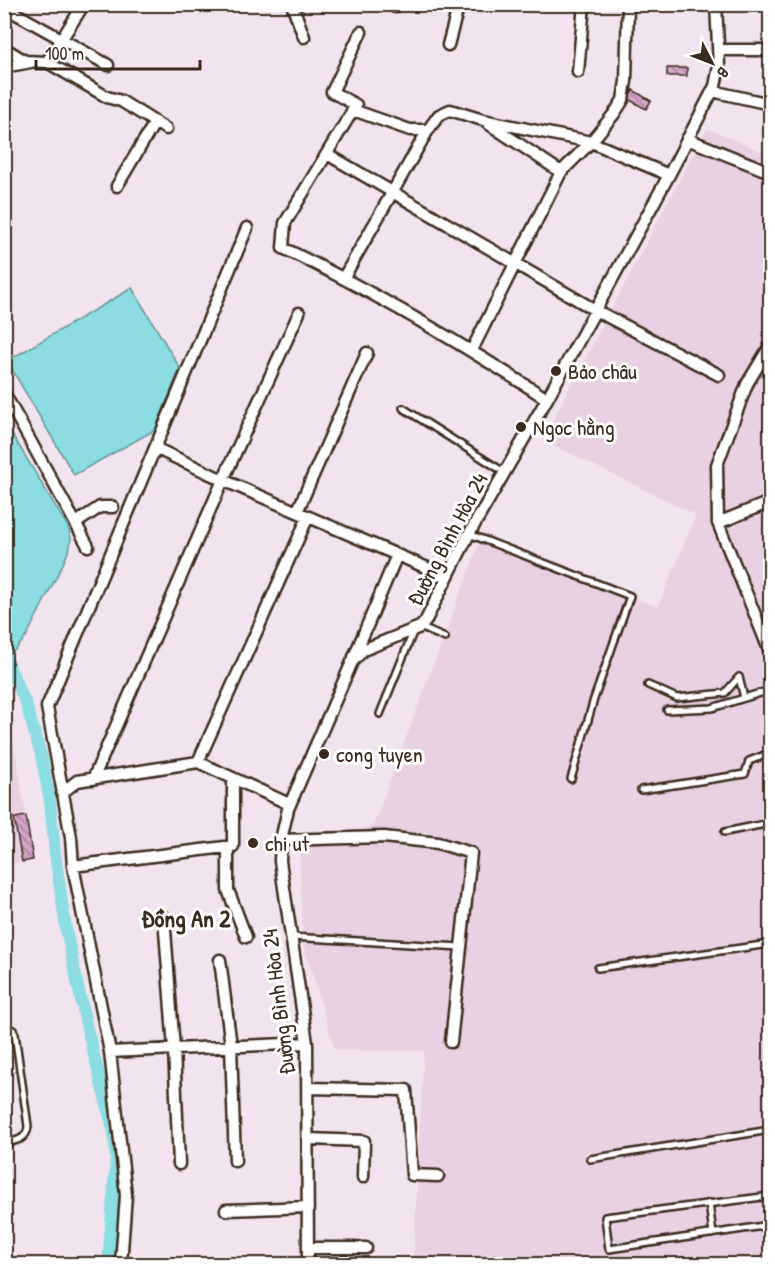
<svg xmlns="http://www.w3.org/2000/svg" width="775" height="1269" font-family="'Patrick Hand',sans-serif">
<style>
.built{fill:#e8d1e2}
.water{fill:#8bdde1;stroke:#6b9593;stroke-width:1.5}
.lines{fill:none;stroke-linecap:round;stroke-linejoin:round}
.canal{stroke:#8bdde1;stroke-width:12}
.building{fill:url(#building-back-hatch);stroke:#3b2a1e;stroke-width:1.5}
.service-casing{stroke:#3b2a1e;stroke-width:10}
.minor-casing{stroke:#3b2a1e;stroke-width:15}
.service{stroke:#fff;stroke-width:5}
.minor{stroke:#fff;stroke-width:10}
.poi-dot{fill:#3b2a1e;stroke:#fff;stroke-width:2}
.labels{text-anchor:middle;stroke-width:6;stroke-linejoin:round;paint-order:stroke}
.poi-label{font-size:22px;fill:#3b2a1e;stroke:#fff;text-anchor:start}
.street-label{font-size:22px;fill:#3b2a1e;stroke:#fff}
.neighbourhood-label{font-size:24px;font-weight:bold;fill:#3b2a1e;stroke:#fff}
</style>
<defs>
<pattern id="building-back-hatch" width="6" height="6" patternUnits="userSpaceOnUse" patternTransform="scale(1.5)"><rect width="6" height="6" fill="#d2a4c7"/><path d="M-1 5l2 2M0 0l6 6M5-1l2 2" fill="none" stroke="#ac86a1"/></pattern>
</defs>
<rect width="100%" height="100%" fill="#f2e4ee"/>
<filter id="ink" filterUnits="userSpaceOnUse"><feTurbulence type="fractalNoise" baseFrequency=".0167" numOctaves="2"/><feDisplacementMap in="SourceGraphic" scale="12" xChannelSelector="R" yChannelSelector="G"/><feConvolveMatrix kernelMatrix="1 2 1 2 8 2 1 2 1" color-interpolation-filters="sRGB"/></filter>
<g filter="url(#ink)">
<path class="built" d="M 707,128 L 770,155 L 770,1264 L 413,1264 L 424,1051 L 335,1050 L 303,943 L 299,846 L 373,826 L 479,544 L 658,607 L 696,515 L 542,440 Z
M 4,718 L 10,731 L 16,754 L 33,860 L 6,864 Z"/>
<path class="water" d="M 132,288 L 180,368 L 155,430 L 74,475 L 7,361 Z
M 4,421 L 68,527 L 71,538 L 70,547 L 63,564 L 26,637 L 16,649 L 5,658 Z"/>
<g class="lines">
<path class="canal" d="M 5,657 L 26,704 L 41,755 L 50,801 L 55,854 L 66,929 L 86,1024 L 114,1133 L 116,1159 L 108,1264"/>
</g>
<path class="building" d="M 667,68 L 687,68 L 687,76 L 667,76 Z
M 633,90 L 651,101 L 646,109 L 628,99 Z
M 7,805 L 13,829 L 4,831 L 4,806 Z
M 26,816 L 33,860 L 22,862 L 14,818 Z"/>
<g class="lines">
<g class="service-casing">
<path id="service" d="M 716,5 L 731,4
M 403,408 L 504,472
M 469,534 L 630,596 L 594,699 L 571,779
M 420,627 L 445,638
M 648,685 L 677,698 L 725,693 L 739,677 L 744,698
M 667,710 L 712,708 L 770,690
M 380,714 L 414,630
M 641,790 L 745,774 L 749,761 L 770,753
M 725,832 L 770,823
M 291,937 L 461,947
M 598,968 L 770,944
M 4,1025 L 13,1030 L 15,1034 L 28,1126 C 27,1140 16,1141 4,1143
M 590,1159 L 770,1130
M 770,1196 L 605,1217 L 609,1249 L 770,1225
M 709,1203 L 713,1234"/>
</g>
<g class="minor-casing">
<path id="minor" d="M 292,4 L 304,37
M 4,7 L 108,65
M 395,7 L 396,4
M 361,32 L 332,92 L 356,105 L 285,223 L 283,248 C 374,292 461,343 547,399
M 448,45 L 459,4
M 4,48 L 25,61 L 47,62 L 84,4
M 719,50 L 770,50
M 47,62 L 107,97 L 121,101 L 166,129
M 4,67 L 31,62
M 578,72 L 584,4
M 712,91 L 770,104
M 353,110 L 410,130 L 428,130
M 489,124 L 561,172
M 687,139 L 770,172
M 327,154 L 595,310 L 719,375
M 117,186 L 155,122
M 344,277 L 428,130 L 439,115 L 450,110 L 483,120 L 591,142 L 669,175
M 472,350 L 561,172 L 591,142 L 614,114 L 623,100 L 626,81 L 628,4
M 4,393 L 88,546
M 155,448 L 247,228
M 770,502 L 718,523 L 770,652
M 297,512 L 367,353
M 76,523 L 100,507 L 113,507
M 718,523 L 717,465 L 747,384 L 770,346
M 354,657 L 397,555
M 93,779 L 223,480 L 299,313
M 62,793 L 77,781 L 198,762
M 289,804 L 198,762 L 308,517
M 281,840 L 384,837 L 438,843 L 471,853 L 451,1042
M 228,847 L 228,890 L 246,937
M 73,866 L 233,846 L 233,779
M 164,917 L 174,1049 L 179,1164
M 220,960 L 231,1046 L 235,1161
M 110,1052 L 307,1043
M 308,1088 L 406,1090 L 412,1175 L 438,1176
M 308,1139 L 364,1141 L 363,1177
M 226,1210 L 308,1207
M 309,1248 L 366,1248
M 121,1264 L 126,1195 L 110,1052 L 73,866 L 71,837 L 47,707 L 155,448 L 223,480 L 446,576
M 308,1264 L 307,1043 L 280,861 L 281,840 L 288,809 L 352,662 L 363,650 L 420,627 L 425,622 L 469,534 L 547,399 L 669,175 L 715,86 L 719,66 L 716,4"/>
</g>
<use href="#service" class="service"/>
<use href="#minor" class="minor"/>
</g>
</g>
<g class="poi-dot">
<circle cx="556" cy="371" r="6"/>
<circle cx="521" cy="427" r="6"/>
<circle cx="324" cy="754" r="6"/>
<circle cx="253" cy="843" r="6"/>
</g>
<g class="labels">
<g class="poi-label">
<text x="568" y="379">Bảo châu</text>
<text x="533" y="435">Ngoc hằng</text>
<text x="336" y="762">cong tuyen</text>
<text x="265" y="851">chi ut</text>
</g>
<g class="street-label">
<text transform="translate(447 539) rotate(-62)" y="8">Đường Bình Hòa 24</text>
<text transform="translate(278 1002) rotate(-97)" y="8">Đường Bình Hòa 24</text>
</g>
<g class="neighbourhood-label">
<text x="186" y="927">Đồng An 2</text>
</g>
</g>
<rect width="775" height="1269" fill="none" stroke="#fff" stroke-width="24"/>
<rect x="12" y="12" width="751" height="1245" fill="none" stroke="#3b2a1e" stroke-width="2" filter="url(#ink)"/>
<g transform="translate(712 63) rotate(132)" stroke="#ffffff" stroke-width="4.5" paint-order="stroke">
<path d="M0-4.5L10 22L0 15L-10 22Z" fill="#3b2a1e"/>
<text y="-9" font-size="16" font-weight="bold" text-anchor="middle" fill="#3b2a1e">B</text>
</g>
<path d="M36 60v9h164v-9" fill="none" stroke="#3b2a1e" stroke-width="3"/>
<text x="45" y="60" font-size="18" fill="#3b2a1e" stroke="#ffffff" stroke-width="4.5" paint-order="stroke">100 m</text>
</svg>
